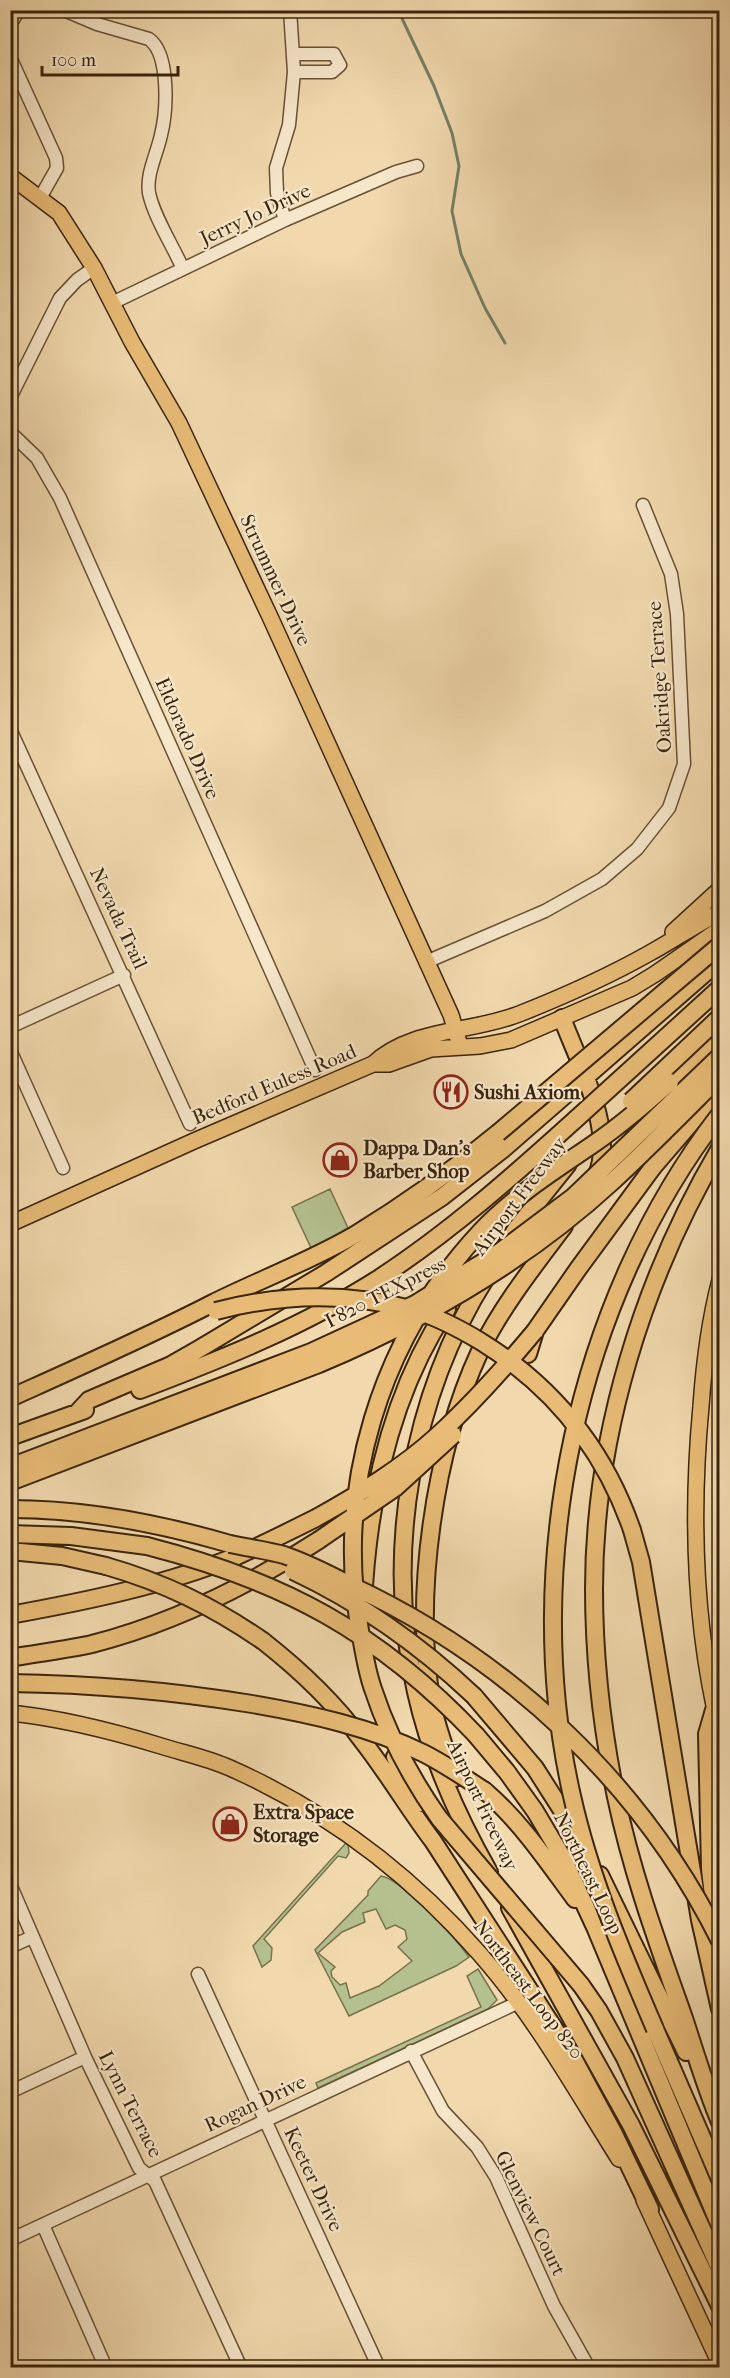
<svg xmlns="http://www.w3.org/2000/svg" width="730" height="2378" font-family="'IM FELL French Canon',serif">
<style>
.green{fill:#b4c08e;stroke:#77724c;stroke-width:1.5;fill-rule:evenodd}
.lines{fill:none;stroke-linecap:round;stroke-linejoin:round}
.stream{stroke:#757f67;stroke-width:3}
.minor-casing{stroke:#685134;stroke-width:15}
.major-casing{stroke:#3a240b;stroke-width:18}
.highway-casing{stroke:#3a240b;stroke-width:20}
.minor{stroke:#f6e6ca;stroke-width:12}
.major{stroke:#e8bc76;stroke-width:15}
.highway{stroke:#e8bc76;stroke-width:16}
.highway-bridge-casing{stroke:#3a240b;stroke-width:20;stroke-linecap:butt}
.highway-bridge{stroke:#e8bc76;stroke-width:16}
.labels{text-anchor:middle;stroke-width:4.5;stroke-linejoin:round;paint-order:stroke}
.street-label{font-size:20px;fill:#3a240b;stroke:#f6e6ca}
.poi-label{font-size:20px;font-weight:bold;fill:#3a240b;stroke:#f6e6ca;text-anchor:start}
</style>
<rect width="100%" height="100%" fill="#f1d9ad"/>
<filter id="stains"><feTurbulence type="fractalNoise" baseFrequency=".00333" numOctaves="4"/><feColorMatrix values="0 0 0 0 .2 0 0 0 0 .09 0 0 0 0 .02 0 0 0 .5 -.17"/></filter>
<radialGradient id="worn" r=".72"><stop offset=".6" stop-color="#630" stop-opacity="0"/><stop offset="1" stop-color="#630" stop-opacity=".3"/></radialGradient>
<path class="green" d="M 330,1189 L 348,1228 L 312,1250 L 292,1207 Z
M 346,1843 L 348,1845 L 349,1853 L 346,1858 L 338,1856 L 264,1939 L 272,1948 L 271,1960 L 262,1967 L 253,1946 Z
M 381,1876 C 402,1879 455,1938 469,1957 L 456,1966 L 349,2016 L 315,1950 L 368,1895 L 368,1891 ZM 376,1909 L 386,1929 L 395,1925 L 405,1930 L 407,1939 L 398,1947 L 412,1961 L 379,1986 L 350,1998 L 346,1983 L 340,1985 L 332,1977 L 331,1971 L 335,1967 L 318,1953 L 342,1932 L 365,1922 L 363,1913 Z
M 478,1969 L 497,2000 L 488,2009 L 318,2088 L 316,2083 L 481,2007 L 467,1976 Z"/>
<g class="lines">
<path class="stream" d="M 398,10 L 434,86 L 452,133 L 459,166 L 452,211 L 461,254 L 485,308 L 505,343"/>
<g class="minor-casing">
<path id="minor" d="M 64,10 L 97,24 L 149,39 C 170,54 167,111 161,135 C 157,154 146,174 149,193 C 154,217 173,246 183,269
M 10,25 L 19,10
M 293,54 L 334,54 L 340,65 L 332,72 L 294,72
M 10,57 L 56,158 L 57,168 L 40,198
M 285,220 L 277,193 L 276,168 L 289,125 L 294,72 L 290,10
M 112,303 L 285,220 L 396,172 L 417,166
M 10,398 L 60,298 L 77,280 L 94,268
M 10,432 L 37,458 L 60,498 L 315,1070
M 10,729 L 190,1124
M 426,962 L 545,911 L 602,879 L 637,849 L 669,808 L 684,764 L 677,614 L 671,574 L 643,505
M 10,1027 L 124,975
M 10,1050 L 63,1168
M 10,1884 L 85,2057 L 139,2168 L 155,2181 L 241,2368
M 10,1947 L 32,1937
M 198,1974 L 379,2368
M 411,2051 L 443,2111 L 477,2147 L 496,2177 L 554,2306 L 589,2368
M 10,2092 L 85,2057
M 43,2225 L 106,2368
M 10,2240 L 517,2003"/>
</g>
<g class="major-casing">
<path id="major" d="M 10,176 L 59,213 L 94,268 L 132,342 L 179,423 L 271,619 L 451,1015 L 460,1046
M 673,932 L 720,889
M 373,1064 C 411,1028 471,1033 519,1014 C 562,997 607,977 648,954 C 672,941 695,925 720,912
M 10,1224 L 194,1141 L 373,1064 L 389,1064 L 431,1049 L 480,1046 L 511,1040 L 632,988 L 655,974 L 720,929
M 720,1280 C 709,1322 704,1363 701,1406 C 691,1514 694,1626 720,1732
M 10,1713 C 61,1718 112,1731 161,1746 C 183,1753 208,1758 230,1768 C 327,1811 409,1873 479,1953 C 534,2015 575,2089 619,2159
M 644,2200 L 720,2364"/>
</g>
<g class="highway-casing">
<path id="highway" d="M 562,1018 C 578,1061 617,1133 596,1177
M 670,1082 L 720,1035
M 720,1148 C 643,1279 594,1436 594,1589 C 594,1659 602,1729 616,1797 C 632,1874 659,1947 685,2021 C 696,2055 706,2089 720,2122
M 504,1249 L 516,1229 L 568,1164
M 487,1276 C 411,1396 384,1553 416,1692 C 430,1755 457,1816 489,1872
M 528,1354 L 535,1331 L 578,1269 L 653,1167 L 720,1089
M 140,1390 C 222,1359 304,1326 378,1279 C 450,1232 513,1176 576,1119
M 10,1398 C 79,1367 147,1337 213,1303 C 259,1280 308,1262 353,1236 C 404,1205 452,1171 498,1133
M 77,1413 L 89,1400 L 171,1365 L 199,1349 L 326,1273 L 442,1197 L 502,1150 L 720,960
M 10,1437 L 85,1410
M 10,1509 C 86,1509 158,1523 230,1544
M 632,1530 L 641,1562 L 700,1920 L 720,2009
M 10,1534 L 71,1536 L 147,1546
M 10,1551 L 62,1556 L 106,1566
M 363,1603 C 368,1501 390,1395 447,1309
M 10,1615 C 87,1601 165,1585 237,1556 C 264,1544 290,1531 316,1518
M 263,1641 C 300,1670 333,1701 361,1739 C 387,1772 408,1808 433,1841 L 572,2056 L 613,2132 L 650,2209
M 10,1658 C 37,1653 65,1650 92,1644 C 174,1623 248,1586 319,1540
M 474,1696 L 535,1768 L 579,1837
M 714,1710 L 707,1734 L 710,1869 L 720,1958
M 476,1735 L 507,1772 L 535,1811 L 563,1858 L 595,1927 L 720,2226
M 395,1757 L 416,1805
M 455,1778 C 447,1754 437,1729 432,1704 C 413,1597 434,1450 480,1351 C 502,1306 534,1266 564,1226
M 485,1791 C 521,1822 547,1861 575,1899
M 600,1875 L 686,2052
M 510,1908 L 631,2125 L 720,2306
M 581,1985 L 599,2011 L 625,2058 L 720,2269
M 655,2029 L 720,2179"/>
</g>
<use href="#minor" class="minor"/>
<use href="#major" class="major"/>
<use href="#highway" class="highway"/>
<g class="highway-bridge-casing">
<path id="highway-bridge" d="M 631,1101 L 720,1017
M 576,1119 L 720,988
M 498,1133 L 720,945
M 216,1311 C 281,1294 349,1292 414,1310 C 437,1317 460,1329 480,1341 C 553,1386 604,1449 632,1530
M 10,1467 L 311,1352 L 415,1304 L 501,1251 L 573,1197 L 720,1056
M 10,1482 L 319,1364 C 426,1319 526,1261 612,1182 C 649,1148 684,1112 720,1076
M 316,1518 C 359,1494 402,1468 438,1435 C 473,1403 505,1367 535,1331
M 319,1540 L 395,1488 L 453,1435
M 230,1544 C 248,1548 267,1550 284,1555 C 307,1563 329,1574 350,1585 C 509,1659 642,1784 720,1941
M 147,1546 C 283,1581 379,1632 476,1735
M 106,1566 C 165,1583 212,1606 263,1641
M 293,1571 C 361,1603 420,1645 474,1696
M 10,1683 C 91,1684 172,1691 252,1704 C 310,1714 370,1727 423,1753 C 445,1764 465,1778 485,1791
M 581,1985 L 439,1818 C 411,1778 388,1735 373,1689 C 367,1672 364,1654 361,1636 C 333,1490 380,1339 481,1231 C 514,1196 554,1171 592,1145 C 620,1126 645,1104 670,1082
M 655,2029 C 622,1952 590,1877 572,1796 C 520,1567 576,1300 720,1114"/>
</g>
<use href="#highway-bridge" class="highway-bridge"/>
</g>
<defs>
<g id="restaurant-ring" transform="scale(1.725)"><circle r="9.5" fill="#f6e6ca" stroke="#8f2418" stroke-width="1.5"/><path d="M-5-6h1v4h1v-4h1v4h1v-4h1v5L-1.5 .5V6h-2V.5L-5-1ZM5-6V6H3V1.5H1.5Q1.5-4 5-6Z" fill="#8f2418"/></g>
<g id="shop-ring" transform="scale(1.725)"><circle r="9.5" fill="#f6e6ca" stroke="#8f2418" stroke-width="1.5"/><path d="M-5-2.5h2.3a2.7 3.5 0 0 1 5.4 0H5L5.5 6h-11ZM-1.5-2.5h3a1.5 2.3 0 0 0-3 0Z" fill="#8f2418"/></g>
</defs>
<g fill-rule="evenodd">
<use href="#restaurant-ring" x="451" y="1092"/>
<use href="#shop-ring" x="340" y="1160"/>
<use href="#shop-ring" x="230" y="1824"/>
</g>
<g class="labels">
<g class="street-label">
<text transform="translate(255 214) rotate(-25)" y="7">Jerry Jo Drive</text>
<text transform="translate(276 580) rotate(65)" y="7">Strummer Drive</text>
<text transform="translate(659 677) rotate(-94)" y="7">Oakridge Terrace</text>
<text transform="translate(188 738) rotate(66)" y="7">Eldorado Drive</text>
<text transform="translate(119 918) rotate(65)" y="7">Nevada Trail</text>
<text transform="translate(274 1084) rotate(-23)" y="7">Bedford Euless Road</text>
<text transform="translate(519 1196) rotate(-53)" y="7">Airport Freeway</text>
<text transform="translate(385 1292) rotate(-27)" y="7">I 820 TEXpress</text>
<text transform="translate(483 1805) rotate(65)" y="7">Airport Freeway</text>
<text transform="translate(589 1873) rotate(64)" y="7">Northeast Loop</text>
<text transform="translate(529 1989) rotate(53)" y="7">Northeast Loop 820</text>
<text transform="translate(255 2103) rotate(-25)" y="7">Rogan Drive</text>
<text transform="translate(131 2104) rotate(63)" y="7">Lynn Terrace</text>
<text transform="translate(314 2179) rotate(65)" y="7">Keeter Drive</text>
<text transform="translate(531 2213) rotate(64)" y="7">Glenview Court</text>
</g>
<g class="poi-label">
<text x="474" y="1099">Sushi Axiom</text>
<text x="363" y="1155">Dappa Dan’s<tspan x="363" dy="23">Barber Shop</tspan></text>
<text x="253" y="1819">Extra Space<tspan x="253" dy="23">Storage</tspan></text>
</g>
</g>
<rect width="730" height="2378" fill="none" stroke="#f1d9ad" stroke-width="36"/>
<rect x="12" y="12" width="706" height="2354" fill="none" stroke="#3a240b" stroke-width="3"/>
<rect x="18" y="18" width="694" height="2342" fill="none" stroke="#3a240b" stroke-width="1.5"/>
<path d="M42 66v9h136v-9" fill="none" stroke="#3a240b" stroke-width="3"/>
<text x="51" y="66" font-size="18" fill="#3a240b" stroke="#f6e6ca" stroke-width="4.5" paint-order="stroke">100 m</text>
<rect width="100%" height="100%" filter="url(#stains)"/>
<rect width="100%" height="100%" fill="url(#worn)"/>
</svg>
